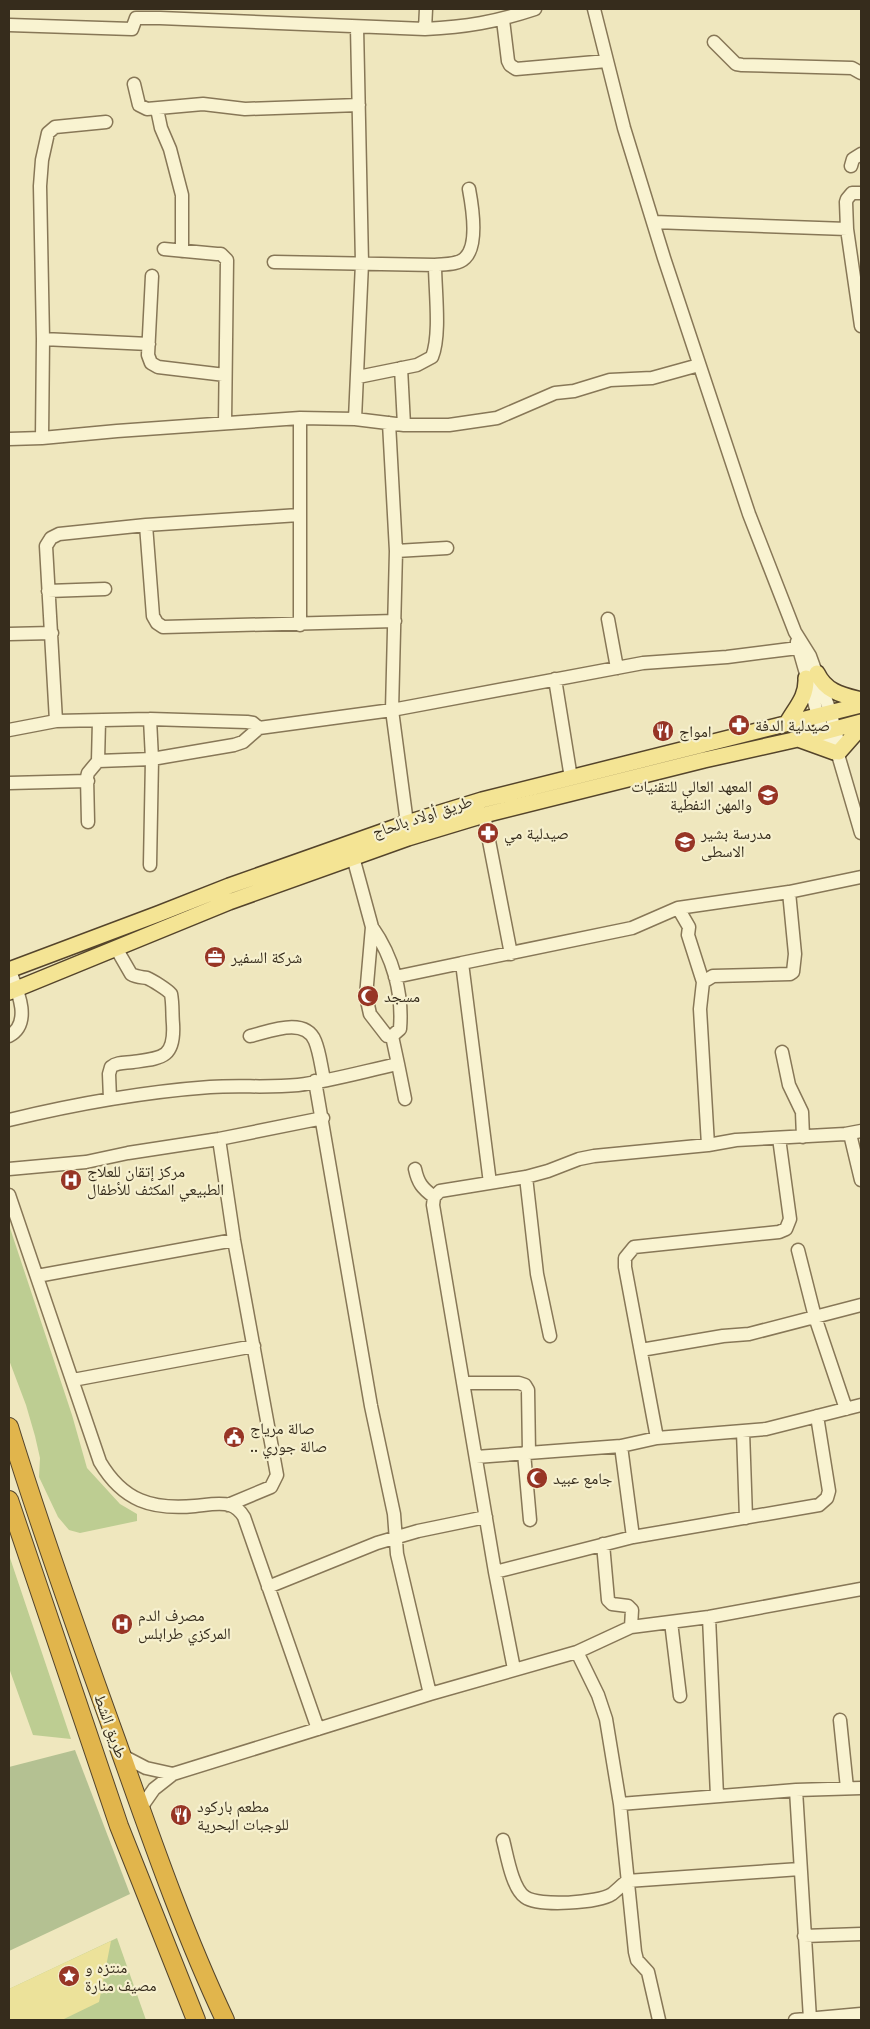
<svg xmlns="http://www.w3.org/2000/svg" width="870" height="2029" font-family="'Noto Serif','Noto Naskh Arabic',serif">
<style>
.green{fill:#bdcd92}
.sand{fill:#ece29a}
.cemetery{fill:#b4c192}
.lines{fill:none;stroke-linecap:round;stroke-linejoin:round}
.minor-casing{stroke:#877757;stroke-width:15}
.major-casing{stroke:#54442b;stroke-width:18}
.highway-casing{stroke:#54442b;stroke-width:20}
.minor{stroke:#f9f3d1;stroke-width:12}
.major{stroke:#f4e494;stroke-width:15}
.highway{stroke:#e1b54c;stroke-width:18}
.labels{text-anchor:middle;stroke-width:4.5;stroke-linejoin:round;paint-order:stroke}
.poi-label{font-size:16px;fill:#362c1c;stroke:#f6f0ce;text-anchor:start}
.street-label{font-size:16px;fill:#362c1c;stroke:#f6f0ce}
</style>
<rect width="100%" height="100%" fill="#efe7be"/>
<path class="green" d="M 9,1225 L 72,1415 L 87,1468 L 120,1504 L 137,1514 L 137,1521 L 80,1533 L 69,1530 L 58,1517 L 39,1477 L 40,1458 L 35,1436 L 26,1405 L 9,1360 Z
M 9,1555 L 71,1739 L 33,1735 L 9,1668 Z
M 117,1938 L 146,2020 L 9,2020 L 9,1989 Z"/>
<path class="sand" d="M 111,1941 L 99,2002 L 64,2019 L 63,2020 L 9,2020 L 9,1989 Z"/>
<path class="cemetery" d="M 75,1750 L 130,1894 L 9,1951 L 9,1767 Z"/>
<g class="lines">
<g class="minor-casing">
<path id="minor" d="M 594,9 L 624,128 L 664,258 L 749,514 L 795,632 L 810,656 L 830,711 L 838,741 L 839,758 L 861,833
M 503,20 L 508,61 L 510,65 L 516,69 L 607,61
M 9,25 L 132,29 L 136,18 L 160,18 L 425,29 C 466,27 496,22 535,9
M 425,29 L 426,9
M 714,42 L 736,64 L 742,65 L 852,68 L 861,73
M 134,84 L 139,105 L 147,109 L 203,104 L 245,109 L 359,105
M 157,109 L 161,128 L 170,149 L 182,195 L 182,251
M 851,166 L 853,159 L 861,154
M 861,193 L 852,193 L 847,199 L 846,202 L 847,229 L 861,326
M 654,222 L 847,229
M 164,249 L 217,254 L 221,254 L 227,260 L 225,423
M 274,262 L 435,265 C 445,264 458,265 465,258 C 479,245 472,205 469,189
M 152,276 L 148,355 L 151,363 L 158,367 L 225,375
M 43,339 L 149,344
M 401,368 L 404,425
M 358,377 L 417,365 L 432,357 C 441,335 435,290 435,265
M 300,418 L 300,625
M 355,419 L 362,263 L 357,27
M 389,423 L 396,551 L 392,710 L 407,823
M 42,438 L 43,339 L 40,186 L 42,160 L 48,133 L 55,127 L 106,122
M 9,439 L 42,438 L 117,431 L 300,418 L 355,419 L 404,425 L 449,425 L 497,418 L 555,393 L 574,391 L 610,380 L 652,378 L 699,365
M 146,525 L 153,616 L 157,623 L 163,627 L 395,621
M 396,551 L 447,548
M 48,591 L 105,589
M 608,619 L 617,668
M 9,634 L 52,633
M 797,642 L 823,733 L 838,756
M 555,679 L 571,778
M 56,721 L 46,546 L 51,538 L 59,534 L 146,525 L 299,515
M 9,730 L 56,721 L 150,719 L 247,722 L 253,723 L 259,728 L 392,710 L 643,663 L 727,657 L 798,648
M 98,761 L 152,759 L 234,745 L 243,742 L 259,728
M 9,783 L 88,781
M 484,815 L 511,954
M 88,822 L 87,777 L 88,773 L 98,761 L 99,721
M 353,857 L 372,927 L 366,996 L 370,1014 L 387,1036 L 392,1036
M 150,865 L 152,759 L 150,719
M 678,908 L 689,927 L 688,935 L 703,982
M 372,927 C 393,957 403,993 400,1029 L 392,1036
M 9,969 C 17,989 33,1023 9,1036
M 395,977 L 462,963
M 250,1036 C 268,1032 305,1016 315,1041 C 320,1053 321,1067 324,1079
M 782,1052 L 789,1085 L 802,1112 L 803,1137
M 398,1064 L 405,1099
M 315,1081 L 371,1406 L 394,1514 L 397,1554 L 430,1694
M 110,1099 L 109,1074 L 111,1067 C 117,1062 125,1063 133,1062 C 162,1058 175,1058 173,1024 C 172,1014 173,1004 171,994 C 168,990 152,980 147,978 C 141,977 136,977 131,974 L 116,948
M 9,1120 C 75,1104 142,1092 210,1087 C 240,1085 268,1088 298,1085 C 331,1081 365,1071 398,1064 L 392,1036
M 850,1134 L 861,1180
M 219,1139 L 234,1240 L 277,1475 L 271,1487 L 228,1505
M 708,1145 L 700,1009 L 703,982 L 713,976 L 790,974 L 793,972 L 795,954 L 789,892
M 9,1169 L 86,1162 L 128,1153 L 219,1139 L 323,1118
M 415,1169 C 418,1183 422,1188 434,1197
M 526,1177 L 537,1274 L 550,1336
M 490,1183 L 462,963 L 632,928 L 678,908 L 789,892 L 861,877
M 9,1195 L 100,1462 C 123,1501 152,1510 195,1506 C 206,1505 219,1502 230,1505 C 236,1507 241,1512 244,1517 L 318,1729
M 798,1250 L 815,1317 L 846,1409
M 37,1276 L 234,1240
M 641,1350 L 723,1336 L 749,1334 L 861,1305
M 73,1380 L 254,1346
M 463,1383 L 519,1383 L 525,1385 L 528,1390 L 529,1453
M 743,1431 L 746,1518
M 657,1438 L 625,1267 L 625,1258 L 634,1247 L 779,1232 L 786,1229 L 790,1219 L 779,1138
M 621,1446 L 633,1537
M 524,1453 L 530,1520
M 476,1457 L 621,1446 L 657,1438 L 766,1429 L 861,1405
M 603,1544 L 608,1600 L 612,1604 L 628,1606 L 632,1610 L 631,1627
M 495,1572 L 633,1537 L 819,1505 L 827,1498 L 829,1491 L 817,1416
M 268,1587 L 377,1543 L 418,1531 L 486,1517
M 709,1617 L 717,1796
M 671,1622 L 680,1696
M 577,1652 L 598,1695 L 606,1719 L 620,1804 L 635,1952 L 637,1960 L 648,1972 L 659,2020
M 514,1669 L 495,1572 L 433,1205 L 434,1197 L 440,1191 L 526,1177 L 548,1171 L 579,1159 L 594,1156 L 708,1145 L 736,1140 L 845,1134 L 861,1131
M 840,1720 L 847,1788
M 121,1755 L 146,1768 L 173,1774
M 796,1790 L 810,2019
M 620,1804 L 796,1790 L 861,1788
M 140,1809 L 154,1789 L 173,1774 L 430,1694 L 577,1652 L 631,1627 L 709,1617 L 861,1589
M 503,1840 C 507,1855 512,1888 525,1897 C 539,1907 598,1903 612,1894 C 617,1890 622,1885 627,1881 L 800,1869
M 804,1936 L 861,1934
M 795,2020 L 861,2014"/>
</g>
<g class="major-casing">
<path id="major" d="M 817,673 C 826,692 842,695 861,700
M 787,723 C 796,707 807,697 806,678
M 798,739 L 834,752
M 839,752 L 861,727
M 9,970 L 158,914 L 229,886 L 407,823 L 482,800 L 861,705
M 9,992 L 229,902 L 408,838 L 484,815 L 704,760 L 798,739 L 861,722"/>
</g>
<g class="highway-casing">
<path id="highway" d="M 9,1427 C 42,1534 80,1640 118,1745 C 151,1838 183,1931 225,2020
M 9,1500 L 119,1826 L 196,2020"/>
</g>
<use href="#minor" class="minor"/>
<use href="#major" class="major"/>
<use href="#highway" class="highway"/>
</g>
<defs>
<g id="pharmacy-disc" transform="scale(1.125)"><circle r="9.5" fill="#973525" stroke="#f6f0ce"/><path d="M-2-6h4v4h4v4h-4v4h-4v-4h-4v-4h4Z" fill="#fff"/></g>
<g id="restaurant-disc" transform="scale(1.125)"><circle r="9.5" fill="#973525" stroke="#f6f0ce"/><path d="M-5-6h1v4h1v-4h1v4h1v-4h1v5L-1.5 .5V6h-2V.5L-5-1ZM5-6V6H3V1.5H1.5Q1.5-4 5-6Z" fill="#fff"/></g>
<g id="university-disc" transform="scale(1.125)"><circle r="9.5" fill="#973525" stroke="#f6f0ce"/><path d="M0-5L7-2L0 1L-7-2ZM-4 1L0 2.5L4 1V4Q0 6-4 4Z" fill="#fff"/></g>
<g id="school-disc" transform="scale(1.125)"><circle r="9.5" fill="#973525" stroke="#f6f0ce"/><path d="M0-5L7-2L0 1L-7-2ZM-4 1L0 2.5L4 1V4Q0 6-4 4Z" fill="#fff"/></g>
<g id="office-disc" transform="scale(1.125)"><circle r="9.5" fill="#973525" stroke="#f6f0ce"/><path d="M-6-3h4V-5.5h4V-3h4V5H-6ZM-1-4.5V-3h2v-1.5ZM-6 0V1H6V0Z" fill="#fff"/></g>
<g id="mosque-disc" transform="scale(1.125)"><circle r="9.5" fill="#973525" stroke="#f6f0ce"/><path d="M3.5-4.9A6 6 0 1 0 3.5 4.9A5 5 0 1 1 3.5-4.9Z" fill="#fff"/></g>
<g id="hospital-disc" transform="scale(1.125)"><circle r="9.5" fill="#973525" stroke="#f6f0ce"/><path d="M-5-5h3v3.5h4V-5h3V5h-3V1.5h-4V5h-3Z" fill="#fff"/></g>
<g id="civic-disc" transform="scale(1.125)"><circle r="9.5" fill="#973525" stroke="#f6f0ce"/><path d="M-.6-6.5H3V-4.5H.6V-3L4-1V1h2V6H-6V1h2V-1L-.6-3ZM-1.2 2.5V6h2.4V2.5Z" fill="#fff"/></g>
<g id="sight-disc" transform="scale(1.125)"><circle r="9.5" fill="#973525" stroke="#f6f0ce"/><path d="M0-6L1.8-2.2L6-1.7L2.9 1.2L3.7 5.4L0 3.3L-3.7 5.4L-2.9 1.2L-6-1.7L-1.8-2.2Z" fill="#fff"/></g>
</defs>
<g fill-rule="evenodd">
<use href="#pharmacy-disc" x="739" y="725"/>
<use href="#restaurant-disc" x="663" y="731"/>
<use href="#university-disc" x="768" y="795"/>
<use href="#pharmacy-disc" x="488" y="833"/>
<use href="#school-disc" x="685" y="842"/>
<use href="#office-disc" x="215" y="957"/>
<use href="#mosque-disc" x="368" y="996"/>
<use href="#hospital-disc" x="71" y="1180"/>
<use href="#civic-disc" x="234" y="1437"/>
<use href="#mosque-disc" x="537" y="1478"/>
<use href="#hospital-disc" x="122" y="1624"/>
<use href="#restaurant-disc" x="181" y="1815"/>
<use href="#sight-disc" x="69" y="1976"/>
</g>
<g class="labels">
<g class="poi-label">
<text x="755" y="731">صيدلية الدفة</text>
<text x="679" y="737">امواج</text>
<text x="752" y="792" text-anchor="end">المعهد العالي للتقنيات<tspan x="752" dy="18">والمهن النفطية</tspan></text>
<text x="504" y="839">صيدلية مي</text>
<text x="701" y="839">مدرسة بشير<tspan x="701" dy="18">الاسطى</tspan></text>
<text x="231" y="963">شركة السفير</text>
<text x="384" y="1002">مسجد</text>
<text x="87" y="1177">مركز إتقان للعلاج<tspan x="87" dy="18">الطبيعي المكثف للأطفال</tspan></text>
<text x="250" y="1434">صالة مرياج<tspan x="250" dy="18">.. صالة جوري</tspan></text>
<text x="553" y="1484">جامع عبيد</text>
<text x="138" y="1621">مصرف الدم<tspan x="138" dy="18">المركزي طرابلس</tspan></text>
<text x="197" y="1812">مطعم باركود<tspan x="197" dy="18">للوجبات البحرية</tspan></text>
<text x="85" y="1973">منتزه و<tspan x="85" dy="18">مصيف منارة</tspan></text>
</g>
<g class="street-label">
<text transform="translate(422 816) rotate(-18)" y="6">طريق أولاد بالحاج</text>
<text transform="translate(111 1726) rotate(70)" y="6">طريق الشط</text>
</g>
</g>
<rect width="870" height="2029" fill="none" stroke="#362c1c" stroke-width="20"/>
</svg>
